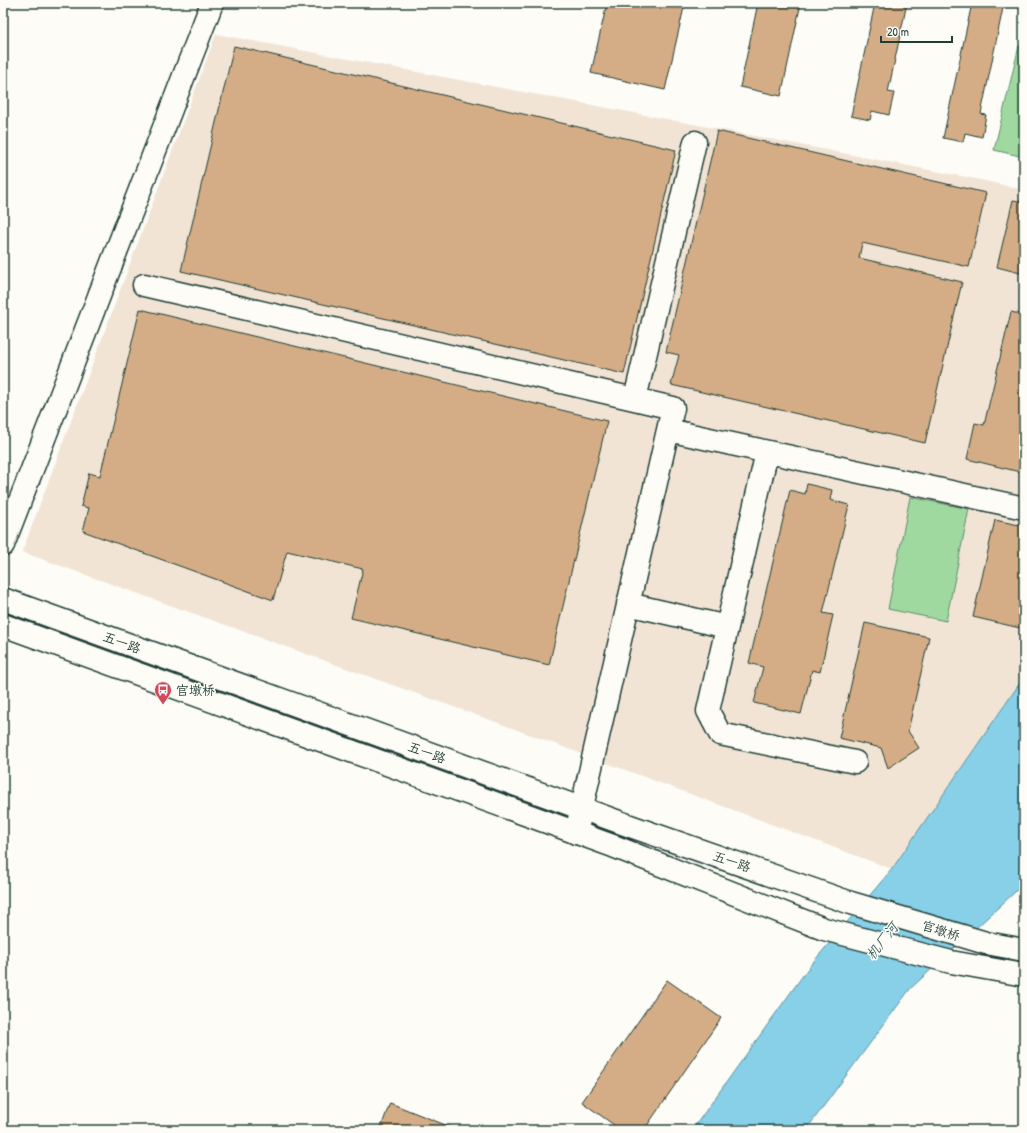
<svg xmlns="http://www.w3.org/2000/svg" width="1027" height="1133" font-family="'Patrick Hand','LXGW WenKai TC',sans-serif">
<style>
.built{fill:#f1e4d5}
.green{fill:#9fd9a0;stroke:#5f8b6a}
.water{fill:#87d0e8;stroke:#5d95a0}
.building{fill:#d4ad86;stroke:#1f3d34}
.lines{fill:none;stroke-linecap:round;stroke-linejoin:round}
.minor-casing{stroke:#1f3d34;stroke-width:25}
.major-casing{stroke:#1f3d34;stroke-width:25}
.minor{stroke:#fdfcf7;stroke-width:22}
.major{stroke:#fdfcf7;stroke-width:22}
.labels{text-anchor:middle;stroke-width:3;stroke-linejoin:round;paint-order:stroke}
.street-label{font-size:13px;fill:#1f3d34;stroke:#fdfcf7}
.poi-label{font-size:13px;fill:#1f3d34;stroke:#fdfcf7;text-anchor:start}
.water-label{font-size:14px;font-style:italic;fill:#396261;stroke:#fdfcf7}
</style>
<rect width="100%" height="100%" fill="#fdfcf7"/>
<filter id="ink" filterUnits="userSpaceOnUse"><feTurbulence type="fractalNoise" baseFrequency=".025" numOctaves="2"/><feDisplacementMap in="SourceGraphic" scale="8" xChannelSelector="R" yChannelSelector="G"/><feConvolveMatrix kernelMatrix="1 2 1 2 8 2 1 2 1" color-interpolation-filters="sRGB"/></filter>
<g filter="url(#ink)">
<path class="built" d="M 216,34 L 698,125 L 981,180 L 1024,190 L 1024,677 L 892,869 L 504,725 L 22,552 Z"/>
<path class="green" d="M 1019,46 L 1024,47 L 1024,157 L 994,150 Z
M 910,497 L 969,509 L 946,621 L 888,609 Z"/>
<path class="water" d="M 1024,677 L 1024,879 L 1015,892 L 910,989 L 806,1130 L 692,1130 L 809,967 L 892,869 Z"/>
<path class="building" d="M 607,3 L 685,3 L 665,90 L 591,73 Z
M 758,3 L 801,3 L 781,96 L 740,87 Z
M 875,3 L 907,3 L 888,92 L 894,93 L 889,115 L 872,111 L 870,120 L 851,116 Z
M 972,3 L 1004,3 L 981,114 L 986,115 L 982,137 L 965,133 L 963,142 L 943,138 Z
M 234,46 L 676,150 L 624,374 L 181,271 Z
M 717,131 L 986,193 L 969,267 L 862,243 L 859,258 L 962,282 L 925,443 L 671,385 L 679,355 L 666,352 Z
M 1013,200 L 1024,202 L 1024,274 L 997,267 Z
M 140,309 L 607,421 L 549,665 L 351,618 L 363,569 L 287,551 L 273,600 L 83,531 L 89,508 L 81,506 L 89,473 L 100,476 Z
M 1011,312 L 1024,315 L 1024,473 L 967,459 L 975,423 L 984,425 Z
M 807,484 L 832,490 L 830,500 L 849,505 L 823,613 L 833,615 L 820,672 L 812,670 L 801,714 L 754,703 L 763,667 L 749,663 L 790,490 L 805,494 Z
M 995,520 L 1024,526 L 1024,629 L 973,617 Z
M 865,623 L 929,637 L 908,731 L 919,748 L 888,768 L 881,748 L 839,738 Z
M 667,980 L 721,1018 L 644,1130 L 621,1130 L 582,1102 Z
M 390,1103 L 458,1130 L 380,1130 Z"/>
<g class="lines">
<g class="minor-casing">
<path id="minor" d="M 144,285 L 673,408 L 576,833
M 635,399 L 695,142
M 668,430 L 1024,508
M 767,452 L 708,711 L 720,734 L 855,762
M 3,545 L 212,3
M 628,604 L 727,627"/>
</g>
<g class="major-casing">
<path id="major" d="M 3,599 L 633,827 L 851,903 L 986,943 L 1024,950
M 3,625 L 613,846 L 824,929 L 951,962 L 1024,975"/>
</g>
<use href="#minor" class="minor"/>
<use href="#major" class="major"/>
</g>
</g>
<defs>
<g id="bus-pin" transform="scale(0.9)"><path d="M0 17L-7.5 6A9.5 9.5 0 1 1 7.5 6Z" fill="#d1495b" stroke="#fdfcf7"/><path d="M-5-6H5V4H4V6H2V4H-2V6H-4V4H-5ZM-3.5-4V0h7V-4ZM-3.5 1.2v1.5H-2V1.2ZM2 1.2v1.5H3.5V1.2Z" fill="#fff"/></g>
</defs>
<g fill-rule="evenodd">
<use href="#bus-pin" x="163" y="690"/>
</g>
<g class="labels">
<g class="street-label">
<text transform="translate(122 642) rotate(20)" y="5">五一路</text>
<text transform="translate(427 752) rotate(20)" y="5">五一路</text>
<text transform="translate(732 861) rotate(19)" y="5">五一路</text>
<text transform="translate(941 930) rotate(17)" y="5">官墩桥</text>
</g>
<g class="poi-label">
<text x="176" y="695">官墩桥</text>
</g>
<g class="water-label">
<text transform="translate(882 941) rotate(-52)" y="5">机厂河</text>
</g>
</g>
<rect width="1027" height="1133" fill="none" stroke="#fdfcf7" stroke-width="16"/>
<rect x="8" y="8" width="1011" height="1117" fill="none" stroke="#1f3d34" stroke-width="1.5" filter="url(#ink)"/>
<path d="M881 36v6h71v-6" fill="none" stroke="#1f3d34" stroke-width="2"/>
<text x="887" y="36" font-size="12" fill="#1f3d34" stroke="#fdfcf7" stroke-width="3" paint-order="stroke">20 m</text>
</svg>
